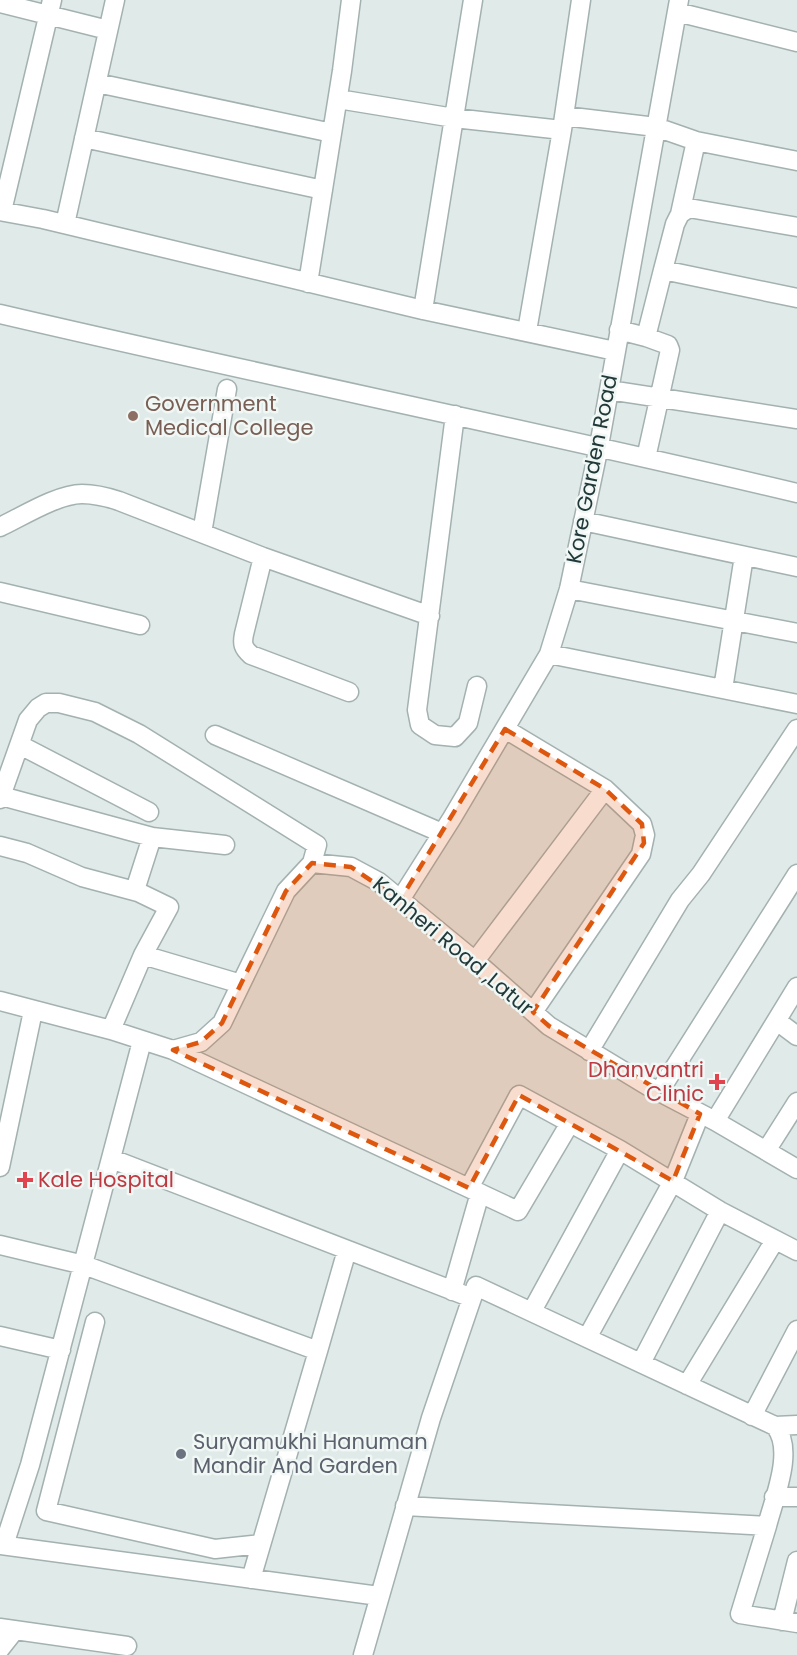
<svg xmlns="http://www.w3.org/2000/svg" width="797" height="1655" font-family="Poppins,sans-serif">
<style>
.lines{fill:none;stroke-linecap:round;stroke-linejoin:round}
.minor-casing{stroke:#a3b1b0;stroke-width:21}
.minor{stroke:#fff;stroke-width:18}
.marked{fill:#de570e;fill-opacity:0.2;stroke:#de570e;stroke-width:4.5;stroke-dasharray:12 8;stroke-linejoin:round}
.education-dot{fill:#8d6e63;stroke:#f0f7f5;stroke-width:2}
.health-dot{fill:#e0444e;stroke:#f0f7f5;stroke-width:2}
.worship-dot{fill:#6b7280;stroke:#f0f7f5;stroke-width:2}
.labels{text-anchor:middle;stroke-width:5;stroke-linejoin:round;paint-order:stroke}
.education-label{font-size:21px;fill:#785e54;stroke:#f0f7f5;text-anchor:start}
.street-label{font-size:21px;fill:#223939;stroke:#f0f7f5}
.health-label{font-size:21px;fill:#be3a42;stroke:#f0f7f5;text-anchor:end}
.worship-label{font-size:21px;fill:#5b616d;stroke:#f0f7f5;text-anchor:start}
</style>
<rect width="100%" height="100%" fill="#e0eae8"/>
<g class="lines">
<g class="minor-casing">
<path id="minor" d="M 0,3 L 108,30
M 677,12 L 797,42
M 97,83 L 332,133
M 338,99 L 454,118 L 562,130
M 564,116 L 656,127 L 696,141 L 797,161
M 84,138 L 323,190
M 0,211 L 43,219 L 423,310 L 615,351
M 2,211 L 52,0
M 680,214 L 696,141
M 65,224 L 115,0
M 663,270 L 675,224 L 680,214 L 689,208 L 797,227
M 308,283 L 342,71 L 351,0
M 423,310 L 473,0
M 0,314 C 265,376 532,430 797,493
M 619,330 L 646,337 L 663,270 L 797,298
M 527,331 L 562,130 L 581,0
M 646,337 L 668,345 L 670,350 L 646,458
M 609,390 L 797,419
M 455,415 L 417,710 L 420,725 L 435,735 L 455,737 L 468,723 L 477,686
M 583,521 L 797,567
M 0,527 C 23,516 58,494 82,494 C 95,494 107,497 119,501 L 263,557 L 430,616
M 202,533 L 227,389
M 263,557 L 244,634 C 242,644 243,648 251,655 L 349,692
M 569,589 L 797,633
M 0,592 L 140,625
M 549,654 L 797,704
M 723,689 L 744,556
M 505,729 L 605,789 L 642,824 L 645,835 L 641,854 L 533,1012
M 215,735 L 442,833
M 20,745 L 149,812
M 1,796 L 152,837 L 225,845
M 0,799 L 28,720 L 38,708 L 46,703 L 59,703 L 95,712 L 139,734 L 317,845 L 312,863
M 0,846 L 27,853 L 82,877 L 138,892 L 169,907 L 143,955
M 135,890 L 152,837
M 400,900 L 452,818 L 549,654 L 569,589 L 599,446 L 679,0
M 475,961 L 605,789
M 0,1001 L 111,1030 L 173,1050 L 201,1042 L 222,1023 L 286,891 L 312,863 L 351,867 L 379,882 L 475,961 L 549,1026 L 648,1086 L 715,1121 L 797,1169
M 777,1021 L 797,1036
M 111,1030 L 143,955 L 241,984
M 173,1050 L 518,1211 L 570,1123
M 589,1051 L 680,900 L 701,874 L 797,729
M 659,1092 L 797,874
M 715,1121 L 797,987
M 766,1151 L 797,1102
M 112,1159 L 472,1298
M 0,1167 L 33,1011
M 469,1188 L 519,1095 L 620,1150 L 720,1211 L 797,1251
M 0,1245 L 84,1265 L 318,1351 L 251,1579
M 452,1291 L 480,1193
M 532,1311 L 620,1150
M 95,1322 L 46,1511 L 215,1549 L 260,1544
M 0,1336 L 61,1350
M 587,1338 L 673,1181 L 700,1114
M 318,1351 L 347,1250
M 641,1363 L 720,1211
M 687,1385 L 775,1240
M 752,1416 L 797,1330
M 775,1426 L 797,1425
M 774,1497 L 797,1497
M 405,1506 L 767,1526 L 740,1614 L 797,1623
M 0,1545 L 379,1596
M 4,1545 L 30,1465 L 142,1041
M 782,1621 L 797,1561
M 0,1628 L 127,1646
M 0,1649 L 15,1630
M 363,1655 L 431,1418 L 476,1286 L 775,1426 C 795,1450 774,1498 767,1526"/>
</g>
<use href="#minor" class="minor"/>
</g>
<path class="marked" d="M 505,729 L 605,789 L 642,824 L 644,843 L 533,1012 L 549,1026 L 700,1114 L 673,1181 L 519,1095 L 469,1188 L 173,1050 L 201,1042 L 222,1023 L 286,891 L 312,863 L 351,867 L 400,900 Z"/>
<circle class="education-dot" cx="133" cy="416" r="6"/>
<g class="health-dot">
<path d="M714 1073h6v6h6v6h-6v6h-6v-6h-6v-6h6z"/>
<path d="M22 1171h6v6h6v6h-6v6h-6v-6h-6v-6h6z"/>
</g>
<circle class="worship-dot" cx="181" cy="1454" r="6"/>
<g class="labels">
<g class="education-label">
<text x="145" y="411">Government<tspan x="145" dy="24">Medical College</tspan></text>
</g>
<g class="street-label">
<text transform="translate(592 469) rotate(-79)" y="7">Kore Garden Road</text>
<text transform="translate(453 946) rotate(40)" y="7">Kanheri Road ,Latur</text>
</g>
<g class="health-label">
<text x="704" y="1077">Dhanvantri<tspan x="704" dy="24">Clinic</tspan></text>
<text x="38" y="1187" text-anchor="start">Kale Hospital</text>
</g>
<g class="worship-label">
<text x="193" y="1449">Suryamukhi Hanuman<tspan x="193" dy="24">Mandir And Garden</tspan></text>
</g>
</g>
</svg>
